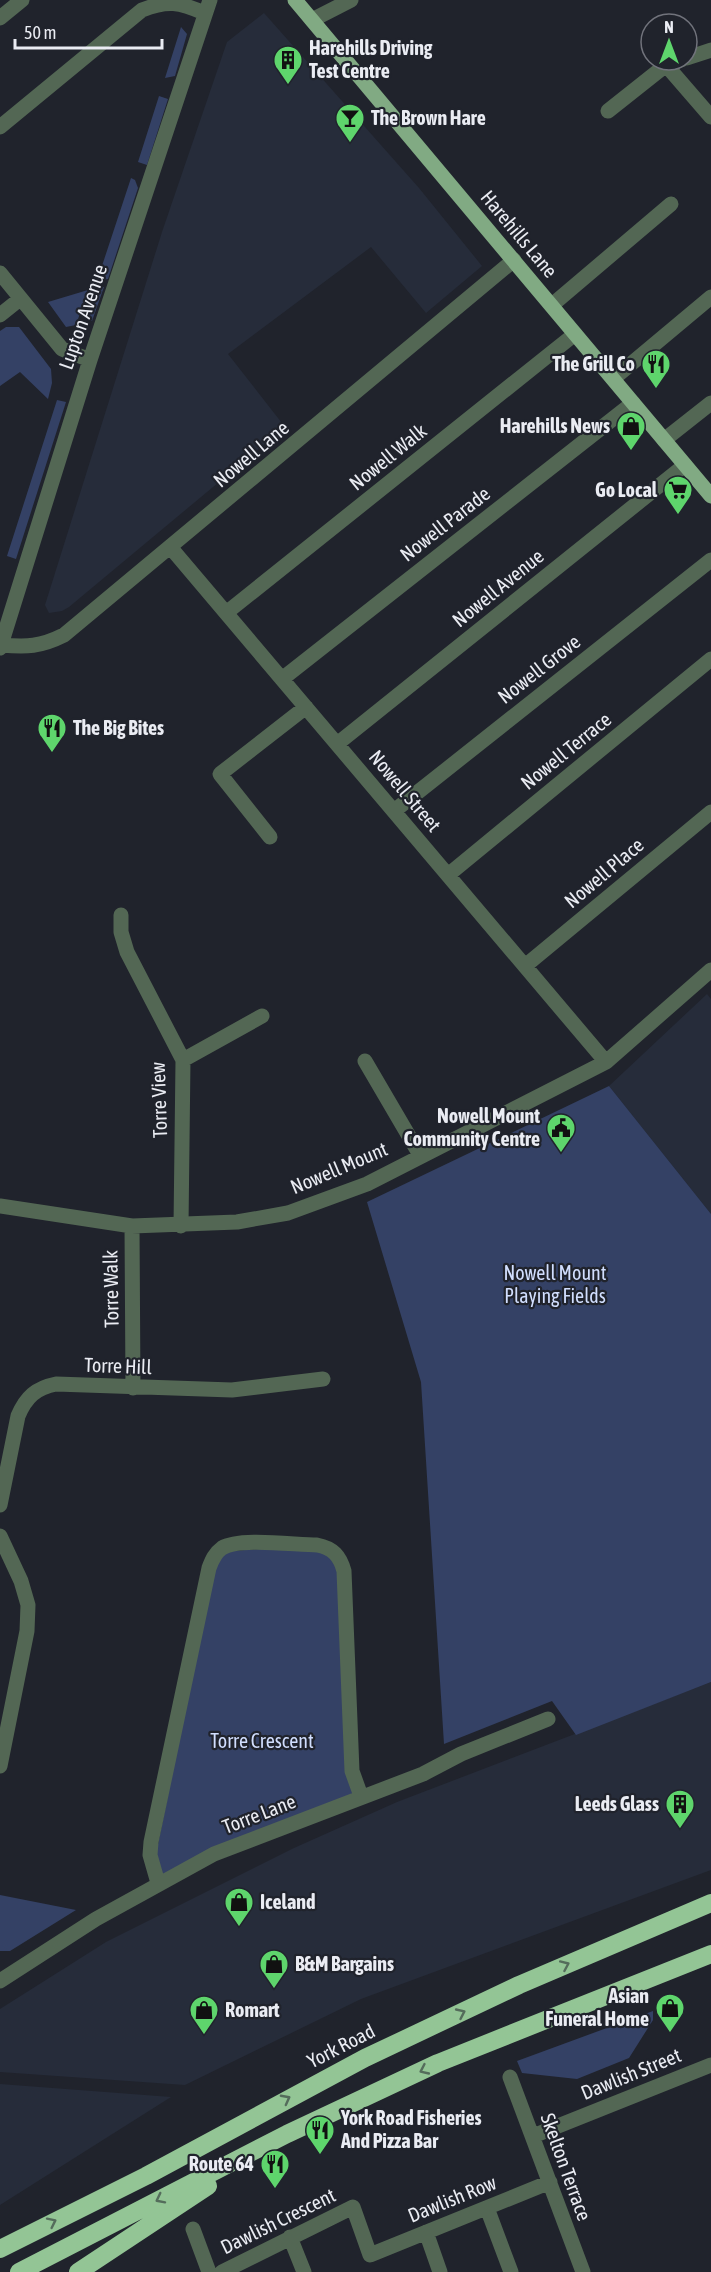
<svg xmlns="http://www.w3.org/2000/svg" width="711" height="2272" font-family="'Asap Condensed',sans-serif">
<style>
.built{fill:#262c3a}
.green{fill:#344165}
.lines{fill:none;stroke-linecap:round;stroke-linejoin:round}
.minor{stroke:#536754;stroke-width:15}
.major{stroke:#81aa83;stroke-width:15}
.highway{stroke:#93c595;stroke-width:18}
.oneway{stroke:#546c5b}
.labels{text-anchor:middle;stroke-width:4.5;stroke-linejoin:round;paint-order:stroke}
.poi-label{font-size:20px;font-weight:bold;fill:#eaecf3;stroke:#20232c;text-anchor:start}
.street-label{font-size:20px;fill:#eaecf3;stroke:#20232c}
.park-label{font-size:20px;fill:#d1defe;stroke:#20232c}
</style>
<rect width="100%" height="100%" fill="#20232c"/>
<path class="built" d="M 264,13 L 419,188 L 482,266 L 426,313 L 371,247 L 228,354 L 285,427 L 69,607 L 62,611 L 49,613 L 45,605 L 162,232 L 227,42 Z
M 707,994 L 711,999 L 711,1214 L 609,1086 Z
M 711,1682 L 711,1870 L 361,1999 L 185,2085 L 0,2072 L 0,2009 L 106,1942 L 294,1848 L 397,1802 Z
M 0,2084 L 171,2097 L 0,2205 Z"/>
<path class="green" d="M 181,27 L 187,34 L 175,76 L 165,78 Z
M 159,96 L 168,99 L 147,165 L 138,162 Z
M 131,178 L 135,180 L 138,188 L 108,279 L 97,281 Z
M 104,287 L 92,321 L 85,318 L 94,289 Z
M 88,290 L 76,325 L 66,327 L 48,302 Z
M 6,327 L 19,327 L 51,369 L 52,383 L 48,399 L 20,372 L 0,386 L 0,331 Z
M 57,400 L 66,402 L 16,559 L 7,556 Z
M 609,1086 L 711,1214 L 711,1682 L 576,1735 L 552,1701 L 444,1744 L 421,1382 L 367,1202 Z
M 317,1545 L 338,1556 L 361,1796 L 158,1883 L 153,1869 L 217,1552 Z
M 0,1895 L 76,1910 L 10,1951 L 0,1951 Z
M 653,2011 L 653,2020 L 629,2058 L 577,2079 L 522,2073 L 517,2061 Z"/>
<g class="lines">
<path class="minor" d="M 0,18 L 22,0
M 312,20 L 351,0
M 687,58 L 711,50
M 666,65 L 711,117
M 608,111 L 666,65 L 681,60
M 0,127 L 142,10 C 168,0 179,2 204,13
M 0,273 L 62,349 L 90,360
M 552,305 L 671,204
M 0,315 L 20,299
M 613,379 L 711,297
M 664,440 L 711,403
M 171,548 L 606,1062
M 226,613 L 575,334
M 1,645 C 27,647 40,647 64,635 L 514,260
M 0,648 L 90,360 L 210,0
M 282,679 L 633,403
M 337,744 L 685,465
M 394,811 L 711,560
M 270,837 L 220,774 L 306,707
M 448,875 L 711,659
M 121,915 L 121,932 L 127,952 L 183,1060 L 181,1226
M 525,966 L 711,812
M 183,1060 L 262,1016
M 365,1061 L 420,1155
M 0,1206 L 132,1226 L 237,1222 L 288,1213 L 367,1184 L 606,1062 L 711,970
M 132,1226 L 133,1388
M 0,1505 L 18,1416 C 26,1397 36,1388 56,1384 L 232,1390 L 323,1379
M 0,1536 L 21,1581 L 28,1605 L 27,1631 L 0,1766
M 158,1883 L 150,1855 L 151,1842 L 209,1568 C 212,1560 215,1553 222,1548 C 240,1537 295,1545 317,1545 C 333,1548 340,1556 344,1571 L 352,1771 L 361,1796
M 0,1981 L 96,1919 L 214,1854 L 423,1774 L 461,1754 L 548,1719
M 510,2077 L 583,2272
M 533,2136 L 711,2065
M 487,2208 L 511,2272
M 193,2229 L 209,2272
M 426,2232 L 440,2272
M 290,2237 L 304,2272
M 222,2272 L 353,2207 L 370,2255 L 550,2182"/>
<path class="major" d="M 295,0 L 711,496"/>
<path class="highway" d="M 0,2249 L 146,2176 L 365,2058 L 519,1985 L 711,1903
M 19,2272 L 287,2134 L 438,2063 L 711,1954
M 78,2272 L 208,2186"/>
</g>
<defs><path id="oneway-chevron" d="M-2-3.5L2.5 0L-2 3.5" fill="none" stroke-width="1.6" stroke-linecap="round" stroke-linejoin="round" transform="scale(1.5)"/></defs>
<g class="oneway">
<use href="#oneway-chevron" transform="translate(565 1965) rotate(-24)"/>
<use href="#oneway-chevron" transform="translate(461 2013) rotate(-25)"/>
<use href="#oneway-chevron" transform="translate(424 2070) rotate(155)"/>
<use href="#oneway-chevron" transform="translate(286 2099) rotate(-28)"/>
<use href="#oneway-chevron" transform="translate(160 2199) rotate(153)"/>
<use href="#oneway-chevron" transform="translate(52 2222) rotate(-26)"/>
</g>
<defs>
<g id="building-pin" transform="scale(1.5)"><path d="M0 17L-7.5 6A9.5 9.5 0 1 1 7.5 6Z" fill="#5ed56c" stroke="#20232c"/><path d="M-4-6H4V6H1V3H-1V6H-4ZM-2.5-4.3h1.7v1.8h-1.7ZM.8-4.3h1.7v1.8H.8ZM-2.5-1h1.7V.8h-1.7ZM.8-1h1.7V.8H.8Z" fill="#111"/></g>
<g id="bar-pin" transform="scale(1.5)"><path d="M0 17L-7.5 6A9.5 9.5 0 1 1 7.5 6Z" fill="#5ed56c" stroke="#20232c"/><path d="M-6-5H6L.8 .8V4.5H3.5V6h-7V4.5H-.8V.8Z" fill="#111"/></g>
<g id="restaurant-pin" transform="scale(1.5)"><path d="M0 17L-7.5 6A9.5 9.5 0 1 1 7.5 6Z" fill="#5ed56c" stroke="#20232c"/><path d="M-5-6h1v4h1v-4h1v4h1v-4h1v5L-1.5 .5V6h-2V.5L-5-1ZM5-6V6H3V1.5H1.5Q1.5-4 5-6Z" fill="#111"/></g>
<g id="shop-pin" transform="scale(1.5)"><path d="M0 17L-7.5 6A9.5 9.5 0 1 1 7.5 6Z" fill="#5ed56c" stroke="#20232c"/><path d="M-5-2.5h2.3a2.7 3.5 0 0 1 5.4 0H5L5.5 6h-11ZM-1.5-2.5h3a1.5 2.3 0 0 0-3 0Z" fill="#111"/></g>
<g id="supermarket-pin" transform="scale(1.5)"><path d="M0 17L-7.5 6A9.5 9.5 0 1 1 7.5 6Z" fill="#5ed56c" stroke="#20232c"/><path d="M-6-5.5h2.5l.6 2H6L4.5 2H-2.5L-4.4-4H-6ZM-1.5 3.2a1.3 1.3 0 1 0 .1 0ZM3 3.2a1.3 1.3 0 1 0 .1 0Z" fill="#111"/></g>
<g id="civic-pin" transform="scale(1.5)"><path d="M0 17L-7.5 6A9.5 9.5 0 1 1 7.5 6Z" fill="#5ed56c" stroke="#20232c"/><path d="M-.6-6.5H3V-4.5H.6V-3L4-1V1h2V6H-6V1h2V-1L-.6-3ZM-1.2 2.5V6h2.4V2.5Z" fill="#111"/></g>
</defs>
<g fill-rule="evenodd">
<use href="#building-pin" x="288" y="60"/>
<use href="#bar-pin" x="350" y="118"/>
<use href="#restaurant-pin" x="656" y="364"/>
<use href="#shop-pin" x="631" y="426"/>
<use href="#supermarket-pin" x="678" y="490"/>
<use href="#restaurant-pin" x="52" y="728"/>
<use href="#civic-pin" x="561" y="1128"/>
<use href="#building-pin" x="680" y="1804"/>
<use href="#shop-pin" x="239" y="1902"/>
<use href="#shop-pin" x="274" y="1964"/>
<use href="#shop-pin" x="670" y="2008"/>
<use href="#shop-pin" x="204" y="2010"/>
<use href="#restaurant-pin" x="320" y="2130"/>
<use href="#restaurant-pin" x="275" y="2164"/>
</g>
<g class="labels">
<g class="poi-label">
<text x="309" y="55">Harehills Driving<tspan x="309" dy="23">Test Centre</tspan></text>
<text x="371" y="125">The Brown Hare</text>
<text x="635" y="371" text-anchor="end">The Grill Co</text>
<text x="610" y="433" text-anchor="end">Harehills News</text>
<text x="657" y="497" text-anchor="end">Go Local</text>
<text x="73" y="735">The Big Bites</text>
<text x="540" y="1123" text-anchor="end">Nowell Mount<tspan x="540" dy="23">Community Centre</tspan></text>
<text x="659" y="1811" text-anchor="end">Leeds Glass</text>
<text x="260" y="1909">Iceland</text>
<text x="295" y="1971">B&amp;M Bargains</text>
<text x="649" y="2003" text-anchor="end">Asian<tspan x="649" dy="23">Funeral Home</tspan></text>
<text x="225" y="2017">Romart</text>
<text x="341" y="2125">York Road Fisheries<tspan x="341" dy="23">And Pizza Bar</tspan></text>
<text x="254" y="2171" text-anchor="end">Route 64</text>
</g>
<g class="street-label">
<text transform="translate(519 234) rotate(50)" y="7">Harehills Lane</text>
<text transform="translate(83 317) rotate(-71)" y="7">Lupton Avenue</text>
<text transform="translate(251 454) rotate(-40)" y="7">Nowell Lane</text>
<text transform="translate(388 457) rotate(-39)" y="7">Nowell Walk</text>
<text transform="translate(445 524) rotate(-38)" y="7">Nowell Parade</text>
<text transform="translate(498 588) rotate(-39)" y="7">Nowell Avenue</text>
<text transform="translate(539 669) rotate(-38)" y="7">Nowell Grove</text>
<text transform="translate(566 751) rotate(-39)" y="7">Nowell Terrace</text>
<text transform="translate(405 791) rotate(50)" y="7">Nowell Street</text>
<text transform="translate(604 873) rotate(-40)" y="7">Nowell Place</text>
<text transform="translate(159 1100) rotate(-92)" y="7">Torre View</text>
<text transform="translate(339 1168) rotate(-23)" y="7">Nowell Mount</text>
<text transform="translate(111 1289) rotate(-91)" y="7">Torre Walk</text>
<text transform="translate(118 1366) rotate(2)" y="7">Torre Hill</text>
<text transform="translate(259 1814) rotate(-21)" y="7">Torre Lane</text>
<text transform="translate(341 2046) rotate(-27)" y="7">York Road</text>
<text transform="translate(631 2074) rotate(-22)" y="7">Dawlish Street</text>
<text transform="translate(566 2167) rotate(70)" y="7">Skelton Terrace</text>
<text transform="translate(452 2199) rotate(-22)" y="7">Dawlish Row</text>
<text transform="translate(278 2221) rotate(-26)" y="7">Dawlish Crescent</text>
</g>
<g class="park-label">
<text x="555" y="1280">Nowell Mount<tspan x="555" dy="23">Playing Fields</tspan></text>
<text x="262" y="1748">Torre Crescent</text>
</g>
</g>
<g transform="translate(669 42)"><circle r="28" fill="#20232c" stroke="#71737c" stroke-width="1.5"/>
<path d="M0-4.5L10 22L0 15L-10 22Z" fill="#5ed56c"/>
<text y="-9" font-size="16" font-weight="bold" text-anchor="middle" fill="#eaecf3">N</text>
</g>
<path d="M15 39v9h147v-9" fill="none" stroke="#eaecf3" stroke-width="3"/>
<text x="24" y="39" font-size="18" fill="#eaecf3" stroke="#20232c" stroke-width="4.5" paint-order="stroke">50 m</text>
</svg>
